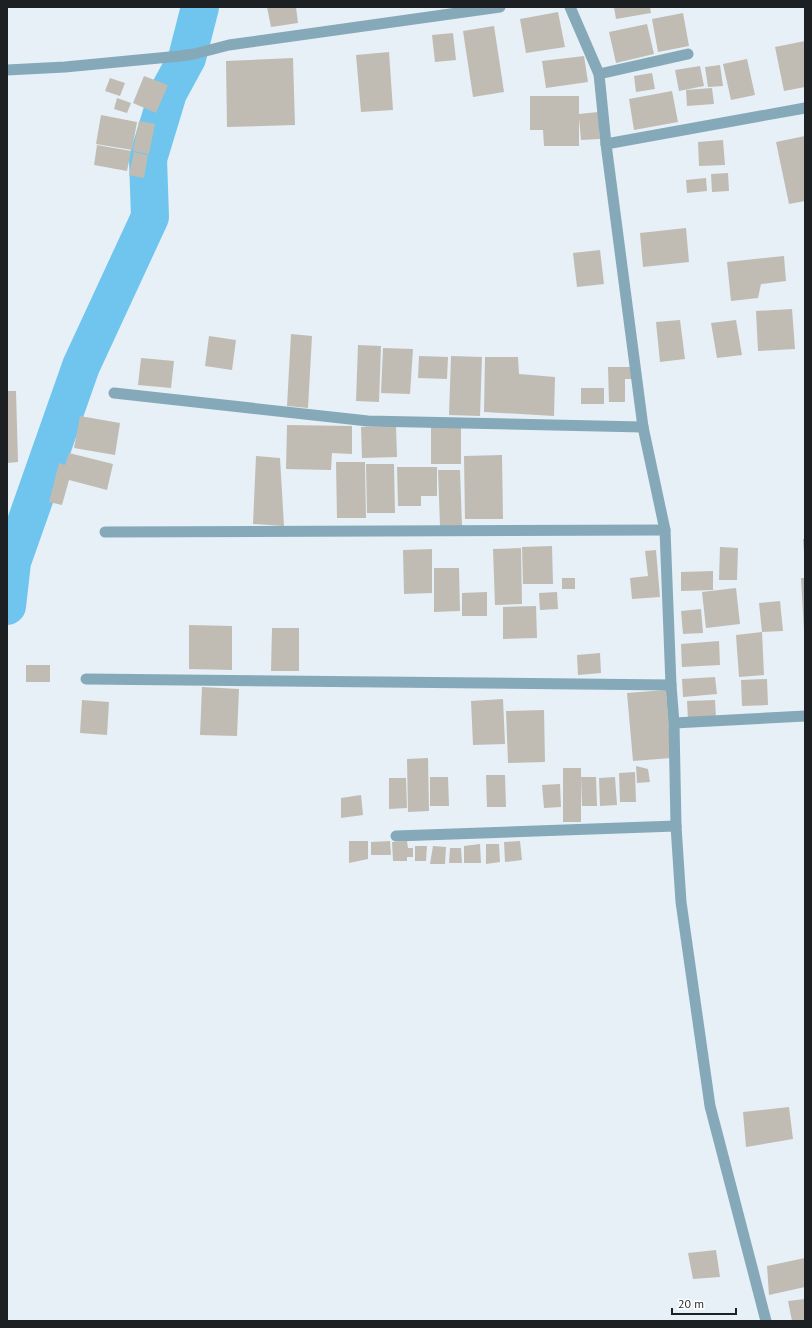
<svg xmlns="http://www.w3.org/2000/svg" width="812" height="1328" font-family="'PT Sans',sans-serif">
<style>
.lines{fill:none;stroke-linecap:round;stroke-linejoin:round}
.river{stroke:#6fc5ed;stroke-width:38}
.building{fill:#c0bcb3}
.minor{stroke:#86a9ba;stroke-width:11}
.tertiary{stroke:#86a9ba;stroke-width:11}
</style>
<rect width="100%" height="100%" fill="#e6f0f6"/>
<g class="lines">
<path class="river" d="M 7,606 L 12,562 L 81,366 L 150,217 L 148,159 L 168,93 L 187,58 L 200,7"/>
</g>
<path class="building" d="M 267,7 L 296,7 L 298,23 L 271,27 Z
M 614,7 L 650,7 L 651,13 L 616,19 Z
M 558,12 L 565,47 L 526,53 L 520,19 Z
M 683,13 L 689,46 L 658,52 L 652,19 Z
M 647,24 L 654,54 L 616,63 L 609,32 Z
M 494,26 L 504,92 L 473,97 L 463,31 Z
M 453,33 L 456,60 L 435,62 L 432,35 Z
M 805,41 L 805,87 L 784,91 L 775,47 Z
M 389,52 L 393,110 L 361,112 L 356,55 Z
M 584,56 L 588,82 L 546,88 L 542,61 Z
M 293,58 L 295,125 L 227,127 L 226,61 Z
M 747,59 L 755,95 L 731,100 L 723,64 Z
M 720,65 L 723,86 L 708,87 L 705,67 Z
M 700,66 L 704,86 L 679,91 L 675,70 Z
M 652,73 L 655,89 L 636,92 L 634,76 Z
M 144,76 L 168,85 L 156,113 L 133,103 Z
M 110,78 L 125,83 L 120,96 L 105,91 Z
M 712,88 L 714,104 L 687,106 L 686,90 Z
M 672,91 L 678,122 L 634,130 L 629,99 Z
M 530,96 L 579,96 L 579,114 L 598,112 L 600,139 L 581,140 L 579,118 L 579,146 L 544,146 L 543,130 L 530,130 Z
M 117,98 L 131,103 L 127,113 L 114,109 Z
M 101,115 L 137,122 L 132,150 L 96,144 Z
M 139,121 L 155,124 L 149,154 L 133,151 Z
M 805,136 L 805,201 L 789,204 L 776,142 Z
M 723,140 L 725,165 L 699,166 L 698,142 Z
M 97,145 L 131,151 L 127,171 L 94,165 Z
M 134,152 L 148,155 L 144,178 L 129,175 Z
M 728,173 L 729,191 L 712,192 L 711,174 Z
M 706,178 L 707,191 L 687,193 L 686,180 Z
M 686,228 L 689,262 L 643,267 L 640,233 Z
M 600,250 L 604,284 L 577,287 L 573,253 Z
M 784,256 L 786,281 L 761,284 L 758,298 L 731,301 L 727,262 Z
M 792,309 L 795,349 L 758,351 L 756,311 Z
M 680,320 L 685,359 L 660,362 L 656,322 Z
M 736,320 L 742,355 L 717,358 L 711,323 Z
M 291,334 L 312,336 L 308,408 L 287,406 Z
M 209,336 L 236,340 L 232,370 L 205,366 Z
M 358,345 L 381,346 L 379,402 L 356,401 Z
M 383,348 L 413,349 L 410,394 L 381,393 Z
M 419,356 L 448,357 L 447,379 L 418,378 Z
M 451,356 L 482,357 L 480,416 L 449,415 Z
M 485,357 L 518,357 L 519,374 L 555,377 L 554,416 L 484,412 Z
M 141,358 L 174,361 L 171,388 L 138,385 Z
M 608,367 L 634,367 L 635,379 L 625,379 L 625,402 L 609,402 Z
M 581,388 L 604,388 L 604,404 L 581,404 Z
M 7,391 L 16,391 L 18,462 L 7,463 Z
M 80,416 L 120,423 L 115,455 L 74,448 Z
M 287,425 L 352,426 L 352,454 L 332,453 L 331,470 L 286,469 Z
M 431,425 L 461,426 L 461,464 L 431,464 Z
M 396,426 L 397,457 L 362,458 L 361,427 Z
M 69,453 L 113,464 L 107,490 L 69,480 L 62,505 L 49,502 L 59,463 L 65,465 Z
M 502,455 L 503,519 L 465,519 L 464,456 Z
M 256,456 L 280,458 L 284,526 L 253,524 Z
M 336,462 L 365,462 L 366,518 L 337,518 Z
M 366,464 L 394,464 L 395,513 L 367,513 Z
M 397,467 L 437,467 L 437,496 L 421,496 L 421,506 L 398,506 Z
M 438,470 L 460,470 L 462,526 L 440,526 Z
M 803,539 L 805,539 L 805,553 L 804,553 Z
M 552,546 L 553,584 L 523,584 L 522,547 Z
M 720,547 L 738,548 L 737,580 L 719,580 Z
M 521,548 L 522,604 L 495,605 L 493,549 Z
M 432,549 L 432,593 L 404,594 L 403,550 Z
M 656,550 L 660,597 L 632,599 L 630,578 L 648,576 L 645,551 Z
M 434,568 L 459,568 L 460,611 L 434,612 Z
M 713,571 L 713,590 L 681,591 L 681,572 Z
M 562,578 L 575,578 L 575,589 L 562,589 Z
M 801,578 L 805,578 L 805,631 L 804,631 Z
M 736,588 L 740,624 L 706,628 L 702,592 Z
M 487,592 L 487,616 L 462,616 L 462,593 Z
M 557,592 L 558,609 L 540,610 L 539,593 Z
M 780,601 L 783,631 L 762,632 L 759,603 Z
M 536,606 L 537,638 L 503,639 L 503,607 Z
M 701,609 L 703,633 L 683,634 L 681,611 Z
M 189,625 L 232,626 L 232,670 L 189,669 Z
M 272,628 L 299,628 L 299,671 L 271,671 Z
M 762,632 L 764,675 L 739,677 L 736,635 Z
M 719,641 L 720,665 L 682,667 L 681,644 Z
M 600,653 L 601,673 L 578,675 L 577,655 Z
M 26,665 L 50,665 L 50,682 L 26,682 Z
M 715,677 L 717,694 L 683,697 L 682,679 Z
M 767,679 L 768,705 L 742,706 L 741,680 Z
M 202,687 L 239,689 L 237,736 L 200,735 Z
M 666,690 L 671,758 L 633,761 L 627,693 Z
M 503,699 L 505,744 L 473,745 L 471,701 Z
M 82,700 L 109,702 L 107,735 L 80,733 Z
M 715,700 L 716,718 L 688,719 L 687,701 Z
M 544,710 L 545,762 L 508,763 L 506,711 Z
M 428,758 L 429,811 L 408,812 L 407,759 Z
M 636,766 L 648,769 L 650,782 L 637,783 Z
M 563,768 L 581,768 L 581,822 L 563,822 Z
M 635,772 L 636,802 L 620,802 L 619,773 Z
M 486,775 L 505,775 L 506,807 L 487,807 Z
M 430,777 L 448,777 L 449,806 L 430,806 Z
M 581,777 L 596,777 L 597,806 L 582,806 Z
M 615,777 L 617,805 L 600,806 L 599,778 Z
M 389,778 L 406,778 L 407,808 L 389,809 Z
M 560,784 L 561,807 L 544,808 L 542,785 Z
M 361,795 L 363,815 L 341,818 L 341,798 Z
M 349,841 L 368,841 L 368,859 L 349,863 Z
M 390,841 L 391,855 L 371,855 L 371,842 Z
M 407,841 L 408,848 L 413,848 L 413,857 L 407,857 L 407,861 L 393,861 L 392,842 Z
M 520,841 L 522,860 L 505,862 L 504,842 Z
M 480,844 L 481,863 L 464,863 L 464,846 Z
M 486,844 L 499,844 L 500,862 L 486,864 Z
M 415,846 L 427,846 L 426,861 L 415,861 Z
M 433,846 L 446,847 L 445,864 L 430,864 Z
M 450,848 L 461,848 L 462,863 L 449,863 Z
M 789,1107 L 793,1139 L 746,1147 L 743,1112 Z
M 716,1250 L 720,1277 L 693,1279 L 688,1253 Z
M 805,1258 L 805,1287 L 769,1295 L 767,1266 Z
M 805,1299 L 805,1321 L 792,1321 L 788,1301 Z"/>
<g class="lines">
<path class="minor" d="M 7,70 L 65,67 L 180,56 L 194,54 L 229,45 L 500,7
M 599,74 L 688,54
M 606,144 L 805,108
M 114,393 L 368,421 L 643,427
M 105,532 L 665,530
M 86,679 L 671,685
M 674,723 L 805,716
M 396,836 L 676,826"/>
<path class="tertiary" d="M 570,7 L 599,74 L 606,144 L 643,427 L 665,530 L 671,685 L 674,723 L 676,826 L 681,902 L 710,1106 L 766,1321"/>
</g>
<rect width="812" height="1328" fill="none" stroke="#1d2022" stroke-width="16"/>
<path d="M672 1308v6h64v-6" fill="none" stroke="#1d2022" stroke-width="2"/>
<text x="678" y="1308" font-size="12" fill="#1d2022" stroke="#ffffff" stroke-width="3" paint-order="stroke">20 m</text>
</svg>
